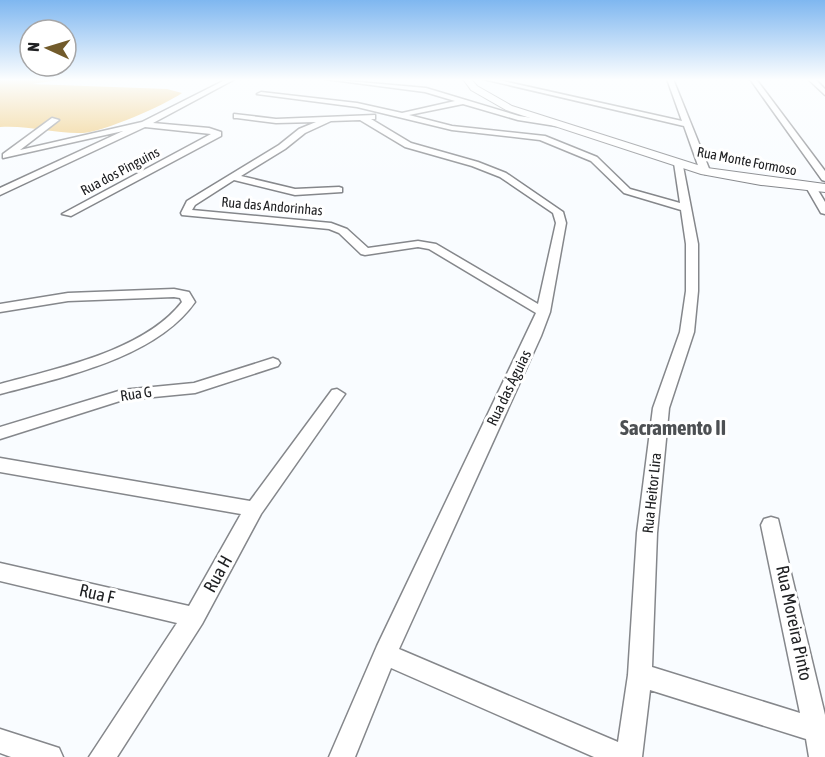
<svg xmlns="http://www.w3.org/2000/svg" width="825" height="757" font-family="'Asap Condensed',sans-serif">
<style>
.forest{fill:#eec673}
.lines{fill:none;stroke-linecap:round;stroke-linejoin:round}
.street-casing{stroke:#85878b;stroke-width:3}
.secondary-casing{stroke:#85878b;stroke-width:2}
.street{fill:#fff;fill-rule:evenodd}
.secondary{fill:#fff;fill-rule:evenodd}
.labels{text-anchor:middle;stroke-width:6;stroke-linejoin:round;paint-order:stroke}
.far-street-label{font-size:14px;fill:#202123;stroke:#fff}
.street-label{font-size:15px;fill:#202123;stroke:#fff}
.near-street-label{font-size:18px;fill:#202123;stroke:#fff}
.district-label{font-size:21px;font-weight:bold;fill:#4d5053;stroke:#fff}
</style>
<rect width="100%" height="100%" fill="#f9fcff"/>
<path class="forest" d="M 0,79 L 64,79 L 32,84 L 167,89 L 182,93 C 165,105 103,132 83,133 C 55,134 29,125 0,127 Z"/>
<g class="lines">
<g class="street-casing">
<path id="street" d="M 227,79 L 235,79 L 153,123 L 209,128 L 221,132 L 221,136 L 71,216 L 62,214 L 211,134 L 145,127 L 0,195 L 0,188 L 123,131 L 3,158 L 3,154 L 52,118 L 59,120 L 20,150 L 142,122 Z
M 325,79 L 426,88 L 519,116 L 559,122 L 559,126 L 556,126 L 518,120 L 463,104 L 409,115 L 452,126 L 545,136 L 597,157 L 630,189 L 680,203 L 674,163 L 682,161 L 698,244 L 698,291 L 694,332 L 669,408 L 657,533 L 652,667 L 800,713 L 761,525 L 764,519 L 771,517 L 778,519 L 825,715 L 825,757 L 809,757 L 806,739 L 650,690 L 642,757 L 594,757 L 391,668 L 355,757 L 329,757 L 377,646 L 536,313 L 429,249 L 418,247 L 365,255 L 361,254 L 339,233 L 329,229 L 182,215 L 181,213 L 187,201 L 279,145 L 299,129 L 316,122 L 276,123 L 237,118 L 234,118 L 234,114 L 276,119 L 375,115 L 375,119 L 371,119 L 411,143 L 478,162 L 506,173 L 563,212 L 566,223 L 550,312 L 541,336 L 399,649 L 618,742 L 628,675 L 637,533 L 653,408 L 680,332 L 686,291 L 686,244 L 681,210 L 624,193 L 591,161 L 540,140 L 452,130 L 357,107 L 257,94 L 261,92 L 357,103 L 402,113 L 455,101 L 425,92 ZM 360,120 L 405,147 L 472,166 L 500,177 L 553,213 L 556,223 L 538,304 L 436,244 L 418,241 L 368,248 L 347,229 L 331,223 L 192,210 L 195,205 L 234,180 L 295,195 L 342,192 L 342,188 L 339,187 L 295,189 L 241,176 L 285,149 L 305,133 L 331,121 Z
M 483,79 L 494,79 L 682,121 L 667,79 L 673,79 L 710,171 L 705,174 L 700,171 L 684,126 Z
M 750,79 L 756,79 L 825,171 L 825,181 L 822,180 Z
M 808,79 L 815,79 L 825,89 L 825,95 Z
M 808,185 L 816,187 L 825,202 L 825,214 L 821,213 L 806,187 Z
M 174,289 L 189,292 L 195,302 C 156,358 63,377 0,394 L 0,384 C 58,368 144,351 182,302 L 180,298 L 174,297 L 68,301 L 0,312 L 0,304 L 68,293 Z
M 273,358 L 278,360 L 280,363 L 278,366 L 195,393 L 123,400 L 0,439 L 0,427 L 122,390 L 194,383 Z
M 337,389 L 345,394 L 261,514 L 202,624 L 117,757 L 89,757 L 177,623 L 0,581 L 0,563 L 189,606 L 241,514 L 0,472 L 0,458 L 250,501 L 332,390 Z
M 0,729 L 59,748 L 63,757 L 11,757 L 0,753 Z"/>
</g>
<g class="secondary-casing">
<path id="secondary" d="M 463,79 L 471,79 L 477,86 L 512,106 L 707,168 L 825,184 L 825,192 L 761,185 L 701,174 L 506,110 L 471,90 Z"/>
</g>
<use href="#street" class="street"/>
<use href="#secondary" class="secondary"/>
</g>
<linearGradient id="sky" x2="0" y2="1"><stop stop-color="#7fb7f0"/><stop offset="0.43" stop-color="#fcfeff"/><stop offset="1" stop-color="#fcfeff" stop-opacity="0"/></linearGradient>
<rect width="825" height="185" fill="url(#sky)"/>
<g class="labels">
<g class="far-street-label">
<text transform="translate(747 161) rotate(11)" y="5">Rua Monte Formoso</text>
<text transform="translate(120 171) rotate(-28)" y="5">Rua dos Pinguins</text>
<text transform="translate(272 206) rotate(5)" y="5">Rua das Andorinhas</text>
</g>
<g class="street-label">
<text transform="translate(509 388) rotate(-64)" y="5">Rua das Águias</text>
<text transform="translate(136 394) rotate(-8)" y="5">Rua G</text>
<text transform="translate(652 493) rotate(-84)" y="5">Rua Heitor Lira</text>
</g>
<g class="near-street-label">
<text transform="translate(218 574) rotate(-61)" y="6">Rua H</text>
<text transform="translate(97 594) rotate(13)" y="6">Rua F</text>
<text transform="translate(794 623) rotate(78)" y="6">Rua Moreira Pinto</text>
</g>
<g class="district-label">
<text x="673" y="435">Sacramento II</text>
</g>
</g>
<g transform="translate(48 48) rotate(274)"><circle r="28" fill="#ffffff" stroke="#a6a6a7" stroke-width="1.5"/>
<path d="M0-4.5L10 22L0 15L-10 22Z" fill="#725b2b"/>
<text y="-9" font-size="16" font-weight="bold" text-anchor="middle" fill="#202123">N</text>
</g>
</svg>
